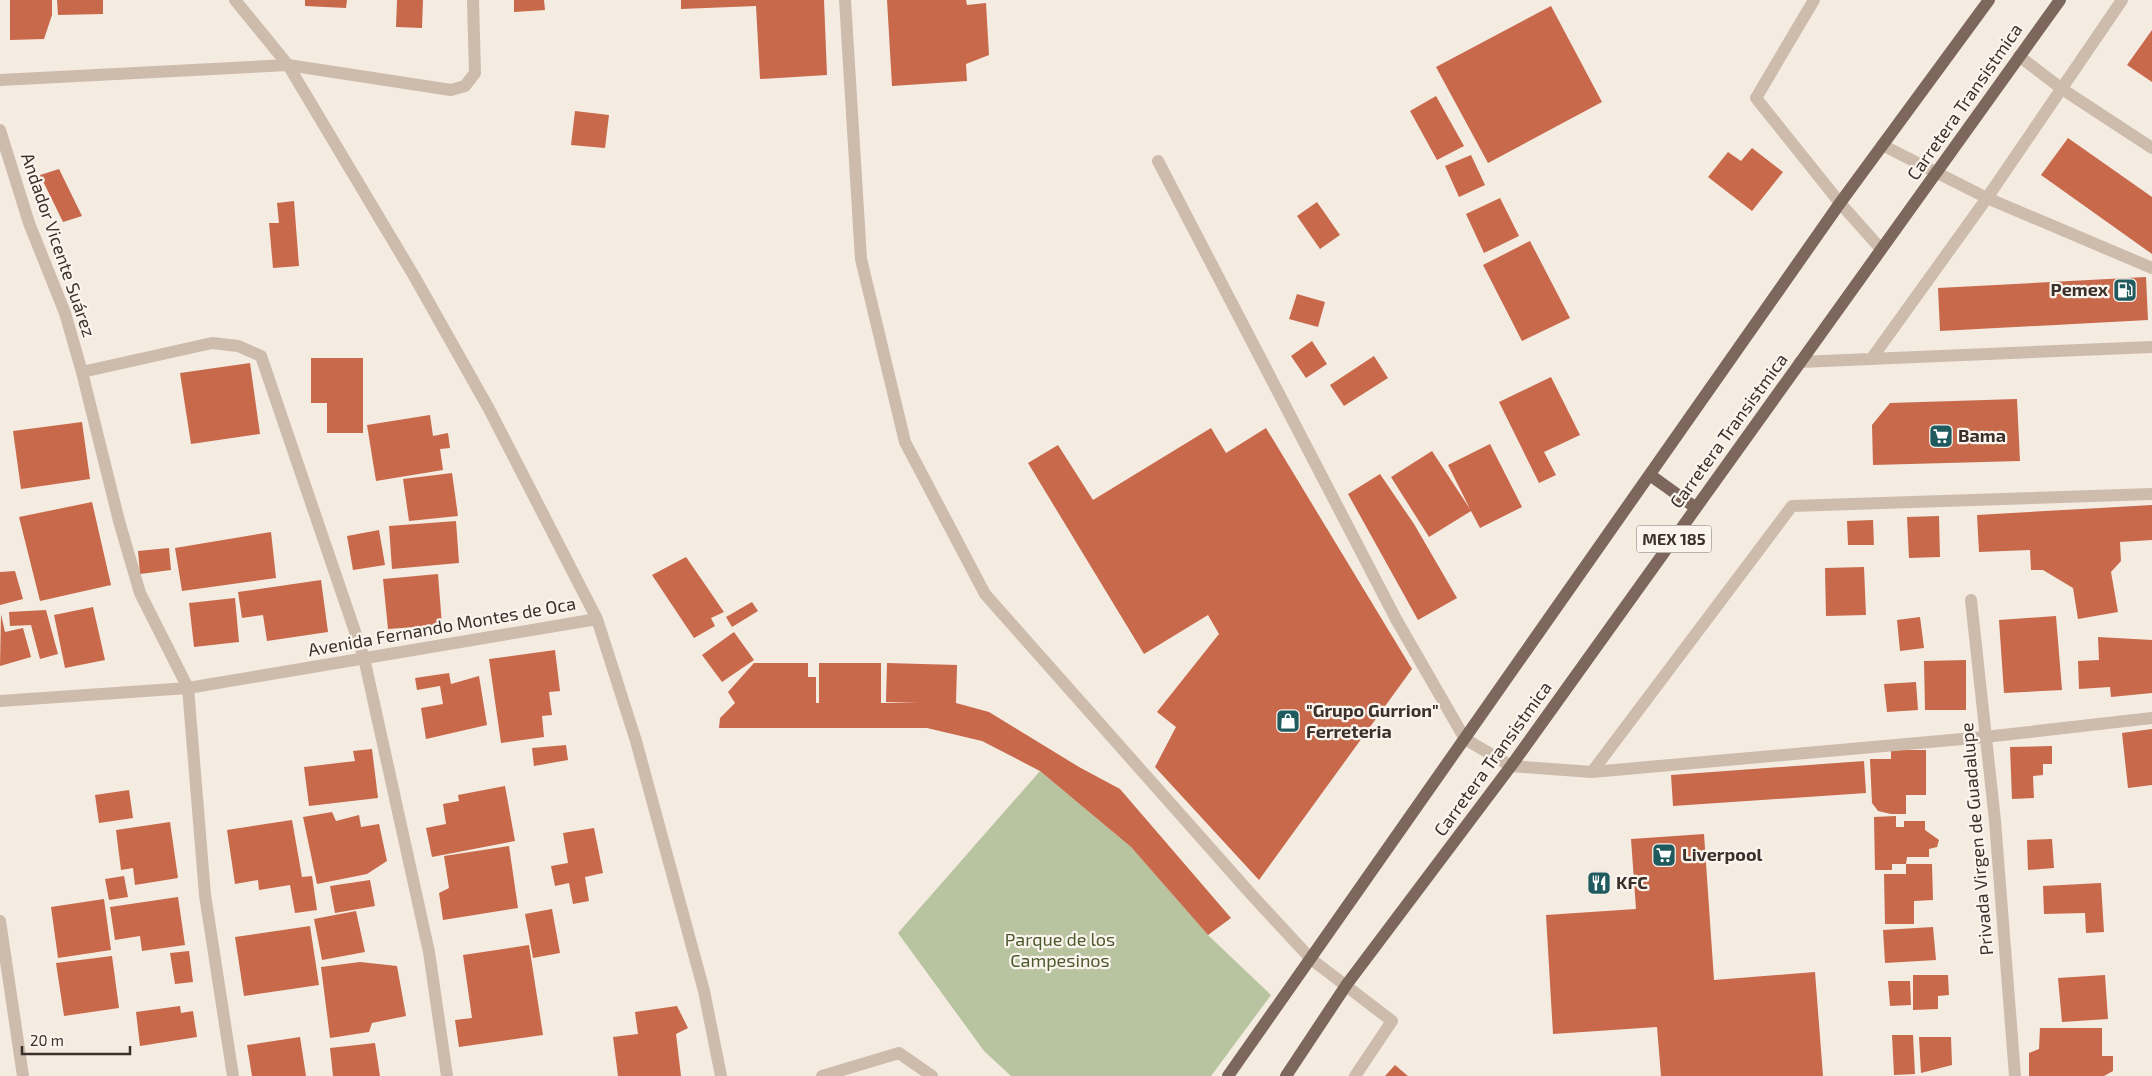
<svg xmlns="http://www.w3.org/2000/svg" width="2152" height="1076" font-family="'Exo 2',sans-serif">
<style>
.green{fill:#b8c4a0}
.building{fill:#c8694b}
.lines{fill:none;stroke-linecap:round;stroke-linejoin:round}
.service{stroke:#cdbbac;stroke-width:12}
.minor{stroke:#cdbbac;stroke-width:12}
.primary{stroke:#7d675c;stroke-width:12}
.labels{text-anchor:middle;stroke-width:4.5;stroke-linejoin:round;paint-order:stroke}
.shield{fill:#fbf5ee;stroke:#756b66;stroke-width:1}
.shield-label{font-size:16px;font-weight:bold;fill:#3b302b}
.street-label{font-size:18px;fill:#3b302b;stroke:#fbf5ee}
.poi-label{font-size:18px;font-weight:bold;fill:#3b302b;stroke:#fbf5ee;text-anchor:start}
.park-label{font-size:18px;fill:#4a5a2e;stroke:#fbf5ee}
</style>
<rect width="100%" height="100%" fill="#f4ebe1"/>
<path class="green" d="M 1040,771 L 1131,847 L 1208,935 L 1271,995 L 1211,1076 L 1011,1076 L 984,1051 L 898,933 Z"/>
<path class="building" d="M 10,0 L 52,0 L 52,15 L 44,39 L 10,40 Z
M 57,0 L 103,0 L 103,14 L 58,15 Z
M 305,0 L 347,0 L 346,8 L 305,6 Z
M 397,0 L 423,0 L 422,28 L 396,27 Z
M 514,0 L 544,0 L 545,10 L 514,12 Z
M 681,0 L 824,0 L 827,75 L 760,79 L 756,6 L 681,9 Z
M 887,0 L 966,0 L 967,5 L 986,3 L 989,55 L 966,64 L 967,81 L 892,86 Z
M 1551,6 L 1602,102 L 1488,163 L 1436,67 Z
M 2152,30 L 2152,82 L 2127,65 Z
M 1436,96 L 1464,146 L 1437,160 L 1410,111 Z
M 575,111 L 609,115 L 605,148 L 571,145 Z
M 2068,138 L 2152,197 L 2152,254 L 2041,175 Z
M 1752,148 L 1783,172 L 1752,211 L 1708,177 L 1728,152 L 1741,161 Z
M 1471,155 L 1485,185 L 1459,197 L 1445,166 Z
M 59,169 L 82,216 L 63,222 L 40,175 Z
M 1500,198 L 1519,236 L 1484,253 L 1466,214 Z
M 294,201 L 299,266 L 273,268 L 269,223 L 279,223 L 277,203 Z
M 1317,202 L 1340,235 L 1320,249 L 1297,216 Z
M 1530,241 L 1570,318 L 1522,341 L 1483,265 Z
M 2146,277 L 2148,320 L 1940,331 L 1938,288 Z
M 1297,294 L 1325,302 L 1318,327 L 1289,319 Z
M 1312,341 L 1327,364 L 1306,378 L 1291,356 Z
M 1374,356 L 1388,378 L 1344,406 L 1330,385 Z
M 311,358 L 363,358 L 363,433 L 327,433 L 327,403 L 311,403 Z
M 250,363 L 260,434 L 191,444 L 180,373 Z
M 1551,377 L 1580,435 L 1544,452 L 1556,475 L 1539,483 L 1499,402 Z
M 2017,399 L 2020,461 L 1873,465 L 1872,425 L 1890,403 Z
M 430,415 L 433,436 L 448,433 L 450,448 L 440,449 L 443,470 L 376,481 L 367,425 Z
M 82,422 L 90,479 L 21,489 L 13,431 Z
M 1211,428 L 1226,453 L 1266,428 L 1412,669 L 1259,880 L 1155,767 L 1176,727 L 1157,712 L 1219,634 L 1208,615 L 1144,654 L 1028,463 L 1058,445 L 1093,500 Z
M 1490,444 L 1522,507 L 1480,528 L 1471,511 L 1429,537 L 1391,477 L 1432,451 L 1470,509 L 1448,465 Z
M 452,473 L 458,516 L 409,521 L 403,479 Z
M 1380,474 L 1414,524 L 1457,598 L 1418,620 L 1348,494 Z
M 92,502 L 111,585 L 40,601 L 19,517 Z
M 2152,505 L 2152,540 L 2120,542 L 2121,561 L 2111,572 L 2118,612 L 2078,619 L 2073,588 L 2043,570 L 2031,570 L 2030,550 L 1979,552 L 1977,515 Z
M 1939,516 L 1940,557 L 1909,558 L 1907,517 Z
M 1873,520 L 1874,545 L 1848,545 L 1847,521 Z
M 456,521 L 459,563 L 392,569 L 389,526 Z
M 379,530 L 385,565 L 353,570 L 347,536 Z
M 271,532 L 276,578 L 182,591 L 175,548 Z
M 169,548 L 171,570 L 140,574 L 138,551 Z
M 686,557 L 724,612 L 711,618 L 715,626 L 694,638 L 652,575 Z
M 1864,567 L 1866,615 L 1826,616 L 1825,568 Z
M 15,571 L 23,599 L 0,605 L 0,572 Z
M 438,574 L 442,625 L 388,629 L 383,579 Z
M 321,580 L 328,632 L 267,641 L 263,615 L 242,618 L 238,592 Z
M 235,598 L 239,642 L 194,647 L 189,603 Z
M 752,602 L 758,611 L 732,627 L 726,617 Z
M 93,607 L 105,660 L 65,668 L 54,615 Z
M 46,610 L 58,654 L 40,659 L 31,625 L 10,626 L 9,612 Z
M 1,614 L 5,632 L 23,628 L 31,657 L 0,666 Z
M 2056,616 L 2062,690 L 2004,693 L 1999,620 Z
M 1920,617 L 1924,648 L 1900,651 L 1897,620 Z
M 734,632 L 754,660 L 722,682 L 702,655 Z
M 2098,637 L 2152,640 L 2152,693 L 2111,697 L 2110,687 L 2079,689 L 2078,661 L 2099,660 Z
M 555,650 L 560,691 L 549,692 L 552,715 L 542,716 L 544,737 L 501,743 L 489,659 Z
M 1966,660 L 1966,710 L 1925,710 L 1924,661 Z
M 754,663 L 808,663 L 808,677 L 816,677 L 816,703 L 819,703 L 819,663 L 881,663 L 881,703 L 918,703 L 886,702 L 887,663 L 957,665 L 956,703 L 989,712 L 1079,767 L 1120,789 L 1231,918 L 1208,935 L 1131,847 L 1040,771 L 982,741 L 927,728 L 719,728 L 720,718 L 735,703 L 728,692 Z
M 449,673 L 451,684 L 479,676 L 487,725 L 426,739 L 421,708 L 443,704 L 440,686 L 417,690 L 415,678 Z
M 1916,682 L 1918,710 L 1887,712 L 1884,684 Z
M 2152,729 L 2152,785 L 2128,788 L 2122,733 Z
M 566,745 L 568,760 L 534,766 L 532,748 Z
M 2052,746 L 2052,764 L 2043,764 L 2043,775 L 2033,776 L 2034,798 L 2012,799 L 2010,747 Z
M 372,749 L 378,798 L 309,806 L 304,767 L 355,761 L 353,751 Z
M 1891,750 L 1926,750 L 1926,795 L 1906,795 L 1906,814 L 1891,814 L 1878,811 L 1872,803 L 1870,759 L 1891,759 Z
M 1864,761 L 1866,793 L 1673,806 L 1671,775 Z
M 505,786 L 515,841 L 432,857 L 426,828 L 446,824 L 443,804 L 459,801 L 458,795 Z
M 129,790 L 133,818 L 99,823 L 95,795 Z
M 332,812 L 336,821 L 359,815 L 361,827 L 379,824 L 387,861 L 367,874 L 317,884 L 303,817 Z
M 1896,816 L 1896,827 L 1904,827 L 1904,821 L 1925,821 L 1925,830 L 1939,840 L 1937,847 L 1929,849 L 1929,857 L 1907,857 L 1906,864 L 1932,864 L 1933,900 L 1914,901 L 1914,924 L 1885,924 L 1884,874 L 1906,874 L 1906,864 L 1892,864 L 1892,870 L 1875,870 L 1874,817 Z
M 292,820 L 302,877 L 312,876 L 317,910 L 295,913 L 290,885 L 259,890 L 258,880 L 235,884 L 227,830 Z
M 170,822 L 178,878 L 135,885 L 133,868 L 121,870 L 116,830 Z
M 594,828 L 603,873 L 585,877 L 589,901 L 573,904 L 569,883 L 555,886 L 551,866 L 568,863 L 563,833 Z
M 1704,834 L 1714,980 L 1815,972 L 1823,1076 L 1661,1076 L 1657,1027 L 1553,1034 L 1546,915 L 1636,909 L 1631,839 Z
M 2052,839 L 2054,868 L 2028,870 L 2027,840 Z
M 509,846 L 518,908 L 443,920 L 439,893 L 449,888 L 444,856 Z
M 124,876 L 128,897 L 109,900 L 105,879 Z
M 370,880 L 375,906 L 335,913 L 330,886 Z
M 2101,883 L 2104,932 L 2086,933 L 2085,913 L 2044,914 L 2043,886 Z
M 178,897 L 185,945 L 142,951 L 140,936 L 115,940 L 110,907 Z
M 104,899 L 111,950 L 58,958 L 51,907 Z
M 552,909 L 560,953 L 533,958 L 525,914 Z
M 356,911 L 365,952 L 322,960 L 314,919 Z
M 310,926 L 319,985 L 244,996 L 235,937 Z
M 1933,927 L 1936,960 L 1885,963 L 1883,930 Z
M 529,945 L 543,1035 L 459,1047 L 455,1020 L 472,1018 L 463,955 Z
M 189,951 L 193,982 L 175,984 L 170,953 Z
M 112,956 L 119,1008 L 64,1016 L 56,963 Z
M 360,962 L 397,966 L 406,1016 L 372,1023 L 369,1032 L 330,1038 L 321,967 Z
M 1913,975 L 1948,975 L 1949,995 L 1938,996 L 1938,1009 L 1913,1010 Z
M 2105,975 L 2108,1019 L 2062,1022 L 2058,978 Z
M 1888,981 L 1910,981 L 1911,1005 L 1890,1006 Z
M 180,1006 L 181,1013 L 193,1011 L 197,1037 L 140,1046 L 136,1012 Z
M 677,1006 L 688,1028 L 676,1034 L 681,1076 L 618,1076 L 613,1037 L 638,1034 L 635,1012 Z
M 2040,1028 L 2102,1028 L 2102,1056 L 2113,1056 L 2113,1071 L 2104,1076 L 2029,1076 L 2029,1053 L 2039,1049 Z
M 1892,1035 L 1913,1035 L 1915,1074 L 1894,1075 Z
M 300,1037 L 306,1076 L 252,1076 L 247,1045 Z
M 1919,1037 L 1951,1037 L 1952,1065 L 1921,1073 Z
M 375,1043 L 380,1076 L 333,1076 L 330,1048 Z
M 1395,1065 L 1408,1076 L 1385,1076 Z"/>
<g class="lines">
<path class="service" d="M 2019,56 L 2062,89 L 2152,148
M 1882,145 L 1987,198 L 2152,268
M 1872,358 L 1987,198 L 2122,0
M 1800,362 L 2152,347"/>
<path class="minor" d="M 235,0 L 288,65 L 451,90 L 465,86 L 475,73 L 473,0
M 845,0 L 861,259 L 905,442 L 985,594 L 1250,893 L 1311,959 L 1392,1021 L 1355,1076
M 1814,0 L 1756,98 L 1840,203 L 1881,249
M 0,80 L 288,65 L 414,276 L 489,409 L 597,619 L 636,741 L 704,991 L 721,1076
M 0,130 L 29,223 L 65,313 L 82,372 L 119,521 L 140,593 L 188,688 L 205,895 L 233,1076
M 1158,161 L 1396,619 L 1465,739 L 1511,766 L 1592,772 L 1985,737 L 2152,718
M 82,372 L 212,343 L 238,346 L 261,356 L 364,658 L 429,952 L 447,1076
M 1971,600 L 1995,821 L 2015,1076
M 0,701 L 188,688 L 597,619
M 1592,772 L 1792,506 L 2152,494
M 0,921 L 23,1076
M 822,1076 L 899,1053 L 932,1076"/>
<path class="primary" d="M 1650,475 L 1696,508
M 1228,1076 L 1840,203 L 1989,0
M 1286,1076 L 1347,984 L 1511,766 L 2060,0"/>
</g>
<defs>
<g id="fuel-square" transform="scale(1.25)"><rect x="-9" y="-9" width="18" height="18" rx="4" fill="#1f5a5e" stroke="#fbf5ee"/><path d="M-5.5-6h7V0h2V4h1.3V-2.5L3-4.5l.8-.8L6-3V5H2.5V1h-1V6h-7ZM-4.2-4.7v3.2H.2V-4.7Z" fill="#fff"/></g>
<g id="supermarket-square" transform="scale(1.25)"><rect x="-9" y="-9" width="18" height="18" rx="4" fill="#1f5a5e" stroke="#fbf5ee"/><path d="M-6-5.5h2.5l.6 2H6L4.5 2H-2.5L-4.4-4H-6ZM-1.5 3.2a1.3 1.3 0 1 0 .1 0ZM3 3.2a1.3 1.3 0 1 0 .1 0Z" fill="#fff"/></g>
<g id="shop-square" transform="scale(1.25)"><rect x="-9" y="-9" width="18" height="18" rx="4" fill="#1f5a5e" stroke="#fbf5ee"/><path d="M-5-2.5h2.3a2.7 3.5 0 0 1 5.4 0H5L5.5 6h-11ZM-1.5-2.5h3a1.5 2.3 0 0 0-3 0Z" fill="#fff"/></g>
<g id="restaurant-square" transform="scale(1.25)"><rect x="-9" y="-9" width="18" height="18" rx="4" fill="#1f5a5e" stroke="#fbf5ee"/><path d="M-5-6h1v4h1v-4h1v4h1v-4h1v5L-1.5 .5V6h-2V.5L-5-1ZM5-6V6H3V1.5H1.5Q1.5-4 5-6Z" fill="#fff"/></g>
</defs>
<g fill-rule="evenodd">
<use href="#fuel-square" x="2125" y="290"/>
<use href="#supermarket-square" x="1941" y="436"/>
<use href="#shop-square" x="1288" y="721"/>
<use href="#supermarket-square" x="1664" y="855"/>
<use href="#restaurant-square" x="1599" y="883"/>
</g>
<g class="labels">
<rect class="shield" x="1636.5" y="525.5" width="75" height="27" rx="4"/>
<g class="shield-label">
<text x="1674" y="545">MEX 185</text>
</g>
<g class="street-label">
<text transform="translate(1965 102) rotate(-55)" y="6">Carretera Transistmica</text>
<text transform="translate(58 245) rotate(71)" y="6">Andador Vicente Suárez</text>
<text transform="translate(1729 431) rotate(-54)" y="6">Carretera Transistmica</text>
<text transform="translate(442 627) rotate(-10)" y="6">Avenida Fernando Montes de Oca</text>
<text transform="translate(1493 759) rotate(-54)" y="6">Carretera Transistmica</text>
<text transform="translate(1977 839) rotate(-95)" y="6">Privada Virgen de Guadalupe</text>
</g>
<g class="poi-label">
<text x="2108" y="296" text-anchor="end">Pemex</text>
<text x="1958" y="442">Bama</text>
<text x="1306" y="717">"Grupo Gurrion"<tspan x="1306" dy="21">Ferreteria</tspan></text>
<text x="1682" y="861">Liverpool</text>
<text x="1616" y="889">KFC</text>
</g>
<g class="park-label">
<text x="1060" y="946">Parque de los<tspan x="1060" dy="21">Campesinos</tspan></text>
</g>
</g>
<path d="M22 1046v8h108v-8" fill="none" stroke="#3b302b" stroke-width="2.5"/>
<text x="30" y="1046" font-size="15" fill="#3b302b" stroke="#fbf5ee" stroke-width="4" paint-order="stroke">20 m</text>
</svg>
